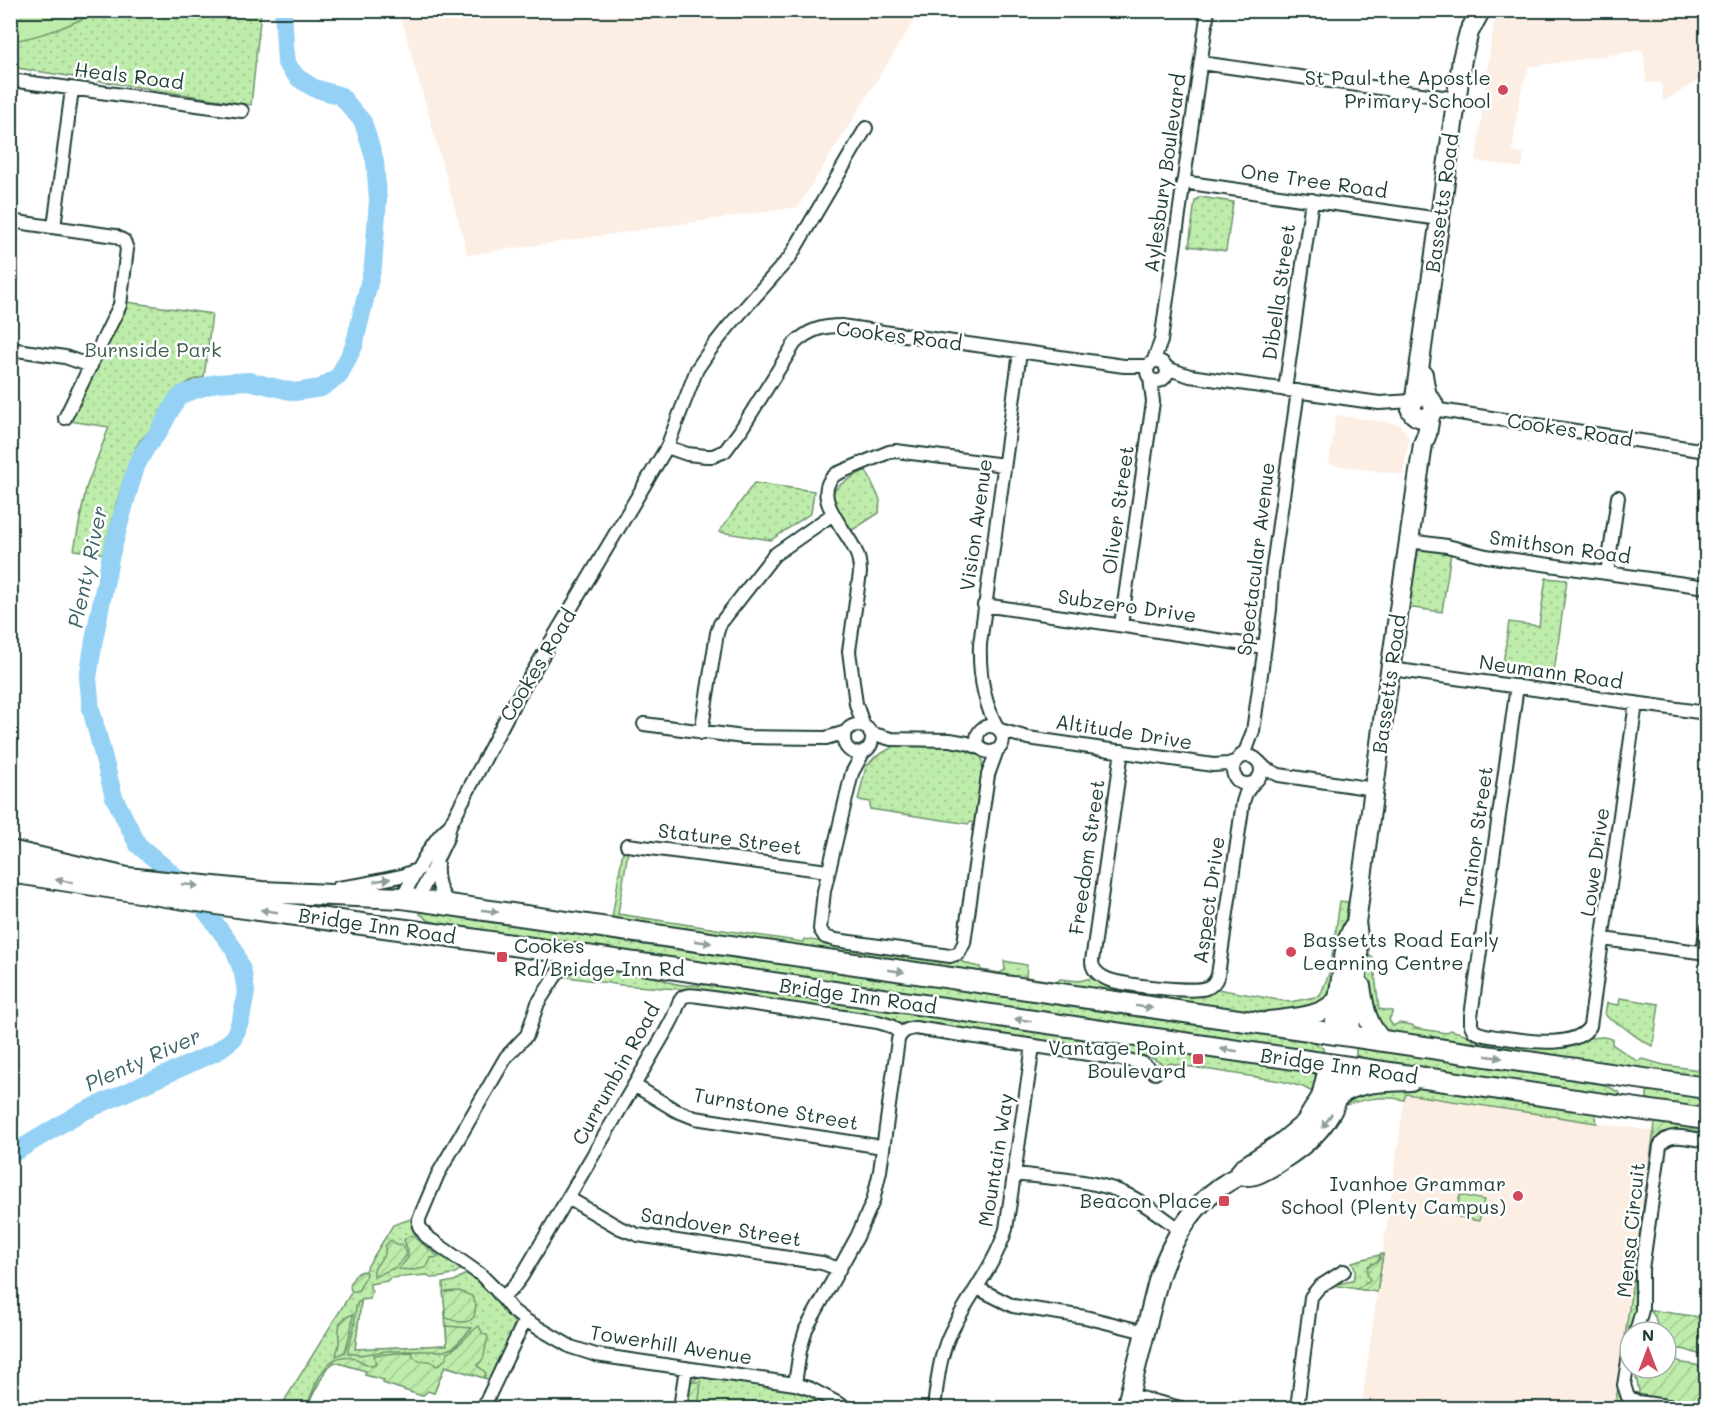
<svg xmlns="http://www.w3.org/2000/svg" width="1717" height="1419" font-family="Mali,sans-serif">
<style>
.built{fill:#fdeee4}
.grass{fill:url(#grass-dots);stroke:#6e946f;stroke-width:1.5}
.garden{fill:url(#garden-furrows);stroke:#6e946f;stroke-width:1.5}
.pitch{fill:#beecaa;stroke:#6e946f;stroke-width:1.5}
.lines{fill:none;stroke-linecap:round;stroke-linejoin:round}
.river{stroke:#94d1f4;stroke-width:18}
.street-casing{stroke:#1f3d34;stroke-width:16}
.secondary-casing{stroke:#1f3d34;stroke-width:22}
.primary-casing{stroke:#1f3d34;stroke-width:24}
.street{stroke:#fff;stroke-width:12}
.secondary{stroke:#fff;stroke-width:18}
.primary{stroke:#fff;stroke-width:20}
.oneway{fill:#8f9e9a}
.poi-dot{fill:#d1495b;stroke:#fff;stroke-width:2}
.labels{text-anchor:middle;stroke-width:5;stroke-linejoin:round;paint-order:stroke}
.street-label{font-size:20px;fill:#1f3d34;stroke:#fff}
.poi-label{font-size:20px;fill:#1f3d34;stroke:#fff;text-anchor:end}
.park-label{font-size:20px;fill:#3f604c;stroke:#fff}
.water-label{font-size:21px;font-style:italic;fill:#3c6264;stroke:#fff}
</style>
<defs>
<pattern id="grass-dots" width="8" height="8" patternUnits="userSpaceOnUse" patternTransform="scale(1.5)"><rect width="8" height="8" fill="#beecaa"/><path d="M2 2h.1M6 6h.1" fill="none" stroke="#a3cb93" stroke-width="1.8" stroke-linecap="round"/></pattern>
<pattern id="garden-furrows" width="10" height="10" patternUnits="userSpaceOnUse" patternTransform="scale(1.5)"><rect width="10" height="10" fill="#beecaa"/><path d="M-1 1l2-2M0 10L10 0M9 11l2-2" fill="none" stroke="#a3cb93"/></pattern>
</defs>
<rect width="100%" height="100%" fill="#fff"/>
<filter id="ink" filterUnits="userSpaceOnUse"><feTurbulence type="fractalNoise" baseFrequency=".0167" numOctaves="2"/><feDisplacementMap in="SourceGraphic" scale="12" xChannelSelector="R" yChannelSelector="G"/><feConvolveMatrix kernelMatrix="1 2 1 2 8 2 1 2 1" color-interpolation-filters="sRGB"/></filter>
<g filter="url(#ink)">
<path class="built" d="M 1500,10 L 1706,11 L 1706,76 L 1663,102 L 1661,82 L 1646,83 L 1643,50 L 1529,67 L 1520,95 L 1512,152 L 1524,153 L 1522,168 L 1476,161 L 1493,26 Z
M 399,11 L 399,10 L 920,11 L 798,207 L 468,255 Z
M 1336,415 L 1399,424 L 1409,437 L 1403,475 L 1329,464 Z
M 1405,1094 L 1654,1131 L 1615,1408 L 1361,1408 Z"/>
<path class="grass" d="M 10,11 L 261,11 L 251,105 L 11,67 Z
M 1200,197 L 1233,202 L 1226,251 L 1189,246 L 1195,201 Z
M 126,302 L 212,314 L 204,377 L 193,380 L 177,389 L 158,422 L 139,442 L 130,461 L 115,507 L 116,521 L 107,554 L 74,550 L 86,488 L 109,427 L 69,421 Z
M 866,470 L 880,500 L 879,513 L 851,531 C 824,492 824,492 866,470 Z
M 754,483 L 814,491 L 811,513 L 771,540 L 719,532 Z
M 1425,549 L 1451,553 L 1442,612 L 1406,607 L 1414,555 L 1418,551 Z
M 1546,578 L 1567,580 L 1553,679 L 1502,671 L 1509,622 L 1539,626 Z
M 896,745 L 963,746 L 979,753 L 982,758 L 983,768 L 975,823 L 970,822 L 969,824 L 870,809 L 870,802 L 858,800 L 866,767 L 875,757 Z
M 623,850 L 628,851 L 618,914 L 803,942 L 804,939 L 950,962 L 961,961 L 971,965 L 980,967 L 981,970 L 1000,973 L 1005,970 L 1004,961 L 1027,965 L 1026,977 L 1057,982 L 1060,979 L 1079,981 L 1091,978 C 1109,991 1177,993 1201,995 L 1209,994 L 1217,989 L 1290,1002 L 1320,996 L 1330,971 L 1340,901 L 1348,902 L 1337,977 L 1333,994 L 1320,1006 L 1279,1014 L 1158,999 L 629,926 L 620,919 L 612,918 Z
M 420,910 L 1015,994 L 1064,1006 L 1306,1041 L 1318,1045 L 1324,1049 L 1322,1052 L 1306,1053 L 736,973 L 685,960 L 445,925 L 430,921 L 420,914 Z
M 1365,955 L 1373,957 L 1379,1009 L 1393,1011 L 1389,1020 L 1393,1026 L 1399,1023 L 1412,1025 L 1415,1028 L 1446,1033 L 1450,1030 L 1465,1034 L 1472,1039 L 1539,1048 L 1560,1047 L 1588,1038 L 1604,1037 L 1612,1039 L 1612,1044 L 1637,1061 L 1643,1059 L 1664,1065 L 1706,1071 L 1706,1078 L 1498,1053 L 1475,1043 L 1446,1039 L 1422,1042 L 1390,1037 L 1373,1022 L 1364,972 Z
M 584,967 L 659,978 C 683,990 704,984 729,983 L 1172,1047 L 1193,1056 L 1223,1059 L 1243,1057 L 1312,1069 C 1318,1077 1316,1085 1314,1093 L 1303,1087 L 1281,1081 L 1179,1065 L 1171,1063 L 1164,1065 L 1150,1057 L 911,1022 L 897,1025 L 692,990 L 621,985 L 561,976 L 564,973 Z
M 1620,998 L 1659,1004 L 1653,1046 C 1640,1041 1632,1033 1622,1026 C 1615,1021 1609,1021 1605,1014 L 1607,1003 L 1619,1005 Z
M 1361,1046 L 1433,1055 L 1472,1065 L 1601,1084 C 1608,1086 1614,1089 1620,1093 L 1621,1098 L 1601,1098 L 1552,1086 L 1366,1059 L 1356,1055 L 1356,1049 Z
M 1406,1086 L 1493,1099 L 1546,1102 L 1595,1112 L 1597,1123 L 1406,1094 L 1404,1100 C 1382,1095 1363,1099 1340,1107 L 1348,1095 Z
M 1659,1088 L 1706,1094 L 1706,1108 L 1653,1101 L 1647,1098 L 1647,1092 Z
M 413,1218 L 412,1228 L 415,1235 L 460,1267 L 460,1270 C 451,1277 442,1277 431,1278 L 428,1275 L 390,1278 L 387,1281 L 370,1284 L 370,1289 L 372,1290 L 370,1299 L 361,1300 L 355,1349 L 447,1345 L 443,1283 L 454,1281 L 468,1273 L 490,1291 L 514,1322 L 513,1331 L 491,1380 L 445,1366 L 434,1393 L 428,1391 L 422,1396 L 383,1383 L 384,1380 L 365,1375 L 366,1371 L 335,1362 L 327,1368 L 306,1408 L 282,1408 L 286,1398 L 393,1225 Z
M 1383,1254 L 1377,1292 L 1332,1285 L 1352,1281 C 1357,1274 1356,1269 1352,1262 Z
M 702,1376 L 792,1389 L 812,1395 L 835,1408 L 686,1408 C 688,1395 686,1380 702,1376 Z"/>
<path class="garden" d="M 1655,1123 L 1706,1130 L 1706,1136 L 1671,1131 L 1661,1133 L 1655,1142 L 1636,1268 L 1638,1306 L 1624,1354 L 1620,1390 L 1622,1398 L 1628,1406 L 1627,1408 L 1615,1408 Z
M 411,1235 L 439,1257 L 431,1258 L 428,1265 L 424,1268 L 414,1270 L 398,1269 L 408,1258 L 408,1251 L 404,1240 Z
M 391,1240 L 398,1245 L 402,1244 L 406,1252 L 406,1256 L 396,1267 L 374,1277 L 374,1269 L 385,1254 L 385,1246 Z
M 1383,1254 L 1377,1292 L 1357,1289 L 1370,1280 L 1367,1274 L 1368,1266 L 1378,1261 L 1380,1258 L 1379,1255 Z
M 362,1271 L 366,1273 C 366,1278 361,1284 359,1290 L 352,1292 C 347,1285 354,1274 362,1271 Z
M 459,1291 L 472,1296 L 476,1305 L 474,1317 C 465,1326 456,1321 446,1318 L 443,1292 Z
M 358,1302 L 361,1302 L 355,1349 L 447,1345 L 446,1326 L 472,1328 L 454,1347 L 444,1351 L 386,1351 L 360,1355 L 348,1353 L 348,1350 L 354,1327 L 356,1307 Z
M 1650,1310 L 1706,1318 L 1706,1355 C 1691,1355 1685,1344 1669,1352 L 1666,1350 L 1666,1332 L 1659,1332 L 1655,1317 Z
M 353,1314 L 351,1330 L 345,1352 L 336,1356 C 337,1351 339,1346 339,1342 C 339,1326 336,1321 353,1314 Z
M 479,1326 L 483,1334 L 487,1335 L 488,1339 C 483,1348 488,1358 477,1365 L 486,1373 L 484,1378 L 445,1366 L 434,1393 L 428,1391 L 422,1396 L 383,1383 L 384,1380 L 365,1375 L 366,1371 L 335,1362 L 327,1368 L 307,1405 C 315,1387 324,1352 351,1357 C 358,1358 364,1365 372,1366 L 376,1364 L 374,1355 L 412,1352 L 413,1356 L 419,1361 L 430,1361 L 437,1366 L 447,1358 L 447,1353 C 460,1347 467,1334 479,1326 Z
M 1666,1355 L 1683,1363 L 1696,1365 L 1706,1370 L 1706,1406 L 1639,1397 C 1640,1386 1634,1378 1635,1368 L 1666,1368 Z
M 691,1382 L 701,1382 L 698,1408 L 686,1408 Z"/>
<path class="pitch" d="M 10,11 L 11,10 L 100,11 C 72,24 42,37 11,41 Z
M 1460,1195 L 1484,1200 L 1479,1221 L 1455,1216 Z"/>
<g class="lines">
<path class="river" d="M 10,1155 L 78,1114 L 216,1052 L 233,1039 L 241,1019 L 246,992 L 243,973 L 234,949 L 187,886 L 138,845 L 114,797 L 91,709 L 88,678 L 94,640 L 111,554 L 130,486 L 137,464 L 146,448 L 158,433 L 177,399 L 183,394 L 216,383 L 249,381 L 294,392 L 321,388 L 339,376 L 354,346 L 373,266 L 378,200 L 375,161 L 363,122 L 341,96 L 314,88 L 298,78 L 286,63 L 283,10"/>
<g class="street-casing">
<path id="street" d="M 1201,63 L 1457,99
M 10,80 L 242,111
M 1183,182 L 1439,219
M 10,221 L 115,236 L 124,241 L 127,249 L 120,305 L 65,418
M 54,227 L 72,89
M 10,349 L 65,357 L 91,366
M1147 371a10 10 0 1 1 20 0a10 10 0 1 1-20 0Z
M 1153,362 L 1161,341 L 1208,10
M 1166,368 L 1190,376 L 1379,403 L 1413,401
M 1285,390 L 1312,200
M 1433,409 L 1706,451
M 667,447 L 687,454 L 706,456 L 713,456 L 725,451 L 740,431 L 795,343 C 809,330 822,326 841,326 L 1124,366 L 1149,366
M 1409,541 L 1447,546 L 1486,556 L 1706,587
M 1607,573 L 1618,497
M 984,605 L 1264,647
M 1121,625 L 1153,402 L 1150,378
M 1391,669 L 1706,713
M 1517,686 L 1471,1016 L 1471,1025 L 1474,1031 C 1483,1036 1495,1037 1506,1038 C 1528,1041 1576,1049 1590,1026 L 1636,703
M 644,724 L 743,737 L 826,738 L 846,732
M844 739a14 14 0 1 1 28 0a14 14 0 1 1-28 0Z
M977 739a13 13 0 1 1 26 0a13 13 0 1 1-26 0Z
M 864,727 L 856,704 L 849,651 L 860,573 C 860,565 859,557 855,550 C 846,529 809,495 836,474 L 889,452 L 896,451 L 1004,465
M 997,727 C 983,701 979,673 980,644 L 1020,352
M 1000,730 L 1028,738 L 1213,765 L 1228,764 L 1237,761
M 701,733 L 717,633 L 720,624 L 774,555 L 833,514
M 870,733 L 891,739 L 950,740 L 967,743 L 980,748
M 864,751 L 852,773 L 824,891 L 820,929 L 825,937 L 836,940 L 950,956 L 959,953 L 964,943 L 988,775 L 997,750
M 1122,751 L 1092,961 C 1092,969 1097,974 1105,978 C 1117,985 1194,993 1206,988 C 1213,986 1216,981 1218,975 L 1243,802 L 1246,793 L 1254,782
M1233 770a14 14 0 1 1 28 0a14 14 0 1 1-28 0Z
M 1237,760 L 1246,750 L 1253,731 L 1270,610 L 1272,573 L 1298,391
M 1258,761 L 1266,769 L 1279,775 L 1374,789
M 627,845 L 828,871
M 437,864 C 436,880 439,894 451,905
M 338,888 L 358,885 L 401,876 L 419,869
M 402,898 C 412,880 432,839 448,827
M 417,901 L 447,838 L 450,825 L 512,707 L 667,447 L 697,369 L 710,350 L 729,326 L 790,257 L 866,128
M 1603,939 L 1706,953
M 1703,953 L 1706,930
M 588,962 L 573,964 L 558,972 L 538,1003 L 527,1035 L 506,1057 L 438,1174 L 419,1219 L 419,1226 L 426,1236 L 481,1275 L 496,1290 L 512,1310 L 525,1320 L 571,1347 L 596,1355 L 795,1384 L 811,1389 L 847,1408
M 634,1085 L 675,1110 L 695,1118 L 883,1147
M 1015,1174 C 1046,1178 1094,1180 1121,1192 C 1143,1201 1162,1217 1181,1230
M 568,1198 L 620,1228 L 638,1235 L 822,1263 L 839,1269
M 977,1288 L 1013,1306 L 1085,1317 L 1145,1332
M 502,1297 L 512,1289 L 522,1276 L 666,1031 C 669,1025 673,1019 675,1013 C 681,998 680,993 699,996 L 878,1022 L 891,1026 L 901,1034
M 1636,1332 L 1642,1310 L 1642,1269 L 1660,1146 C 1668,1130 1692,1139 1706,1141
M 1630,1349 L 1624,1385 L 1628,1397 L 1638,1402 L 1681,1408
M 795,1384 L 800,1350 L 806,1329 L 857,1237 L 873,1201 L 880,1171 L 898,1040 C 901,1032 906,1029 915,1028 L 1128,1060 L 1142,1063 L 1155,1073
M 1129,1395 L 1181,1408
M 483,1408 L 525,1320
M 680,1408 L 686,1368
M 934,1408 C 937,1384 939,1359 949,1336 C 966,1299 994,1268 1006,1229 L 1033,1046
M 1297,1408 L 1311,1297 L 1319,1287 L 1344,1271"/>
</g>
<g class="secondary-casing">
<path id="secondary" d="M 1423,374 C 1424,381 1425,392 1429,398 C 1431,402 1433,400 1434,406 C 1434,407 1433,409 1433,410 C 1429,422 1416,419 1411,411 L 1413,401 L 1418,396 L 1428,397
M 1415,398 L 1462,59 L 1469,32 L 1481,10
M 1361,986 C 1364,1007 1367,1026 1383,1041
M 1269,1021 C 1291,1018 1321,1018 1337,1000
M 1333,1034 L 1345,951 L 1348,939 L 1353,927
M 1349,1036 C 1353,1001 1363,958 1356,923 L 1385,706 L 1423,444 L 1427,434 L 1430,416
M 1339,1096 C 1358,1081 1388,1082 1411,1081
M 1239,1176 L 1239,1173 L 1244,1167 L 1281,1143 L 1305,1123 L 1321,1097 L 1329,1064
M 1126,1408 L 1159,1277 C 1171,1243 1190,1208 1220,1187 C 1225,1184 1234,1177 1240,1176 C 1247,1176 1251,1177 1258,1174 C 1267,1170 1277,1164 1285,1158 C 1322,1134 1339,1110 1346,1066"/>
</g>
<g class="primary-casing">
<path id="primary" d="M 10,851 L 127,878 L 262,892 L 402,898 L 1706,1088
M 10,872 L 230,906 L 443,935 L 1706,1119"/>
</g>
<use href="#street" class="street"/>
<use href="#secondary" class="secondary"/>
<use href="#primary" class="primary"/>
</g>
<defs><path id="oneway-solid" d="M-6-.8H1V-3.2L6.5 0L1 3.2V.8H-6Z" transform="scale(1.5)"/></defs>
<g class="oneway">
<use href="#oneway-solid" transform="translate(382 880) rotate(-10)"/>
<use href="#oneway-solid" transform="translate(64 881) rotate(-171)"/>
<use href="#oneway-solid" transform="translate(190 885) rotate(6)"/>
<use href="#oneway-solid" transform="translate(269 911) rotate(-172)"/>
<use href="#oneway-solid" transform="translate(490 911) rotate(8)"/>
<use href="#oneway-solid" transform="translate(703 942) rotate(8)"/>
<use href="#oneway-solid" transform="translate(896 971) rotate(8)"/>
<use href="#oneway-solid" transform="translate(1144 1007) rotate(8)"/>
<use href="#oneway-solid" transform="translate(1023 1020) rotate(-172)"/>
<use href="#oneway-solid" transform="translate(1229 1050) rotate(-172)"/>
<use href="#oneway-solid" transform="translate(1494 1057) rotate(8)"/>
<use href="#oneway-solid" transform="translate(1327 1121) rotate(124)"/>
</g>
</g>
<g class="poi-dot">
<circle cx="1503" cy="90" r="6"/>
<circle cx="1291" cy="952" r="6"/>
<rect x="496" y="951" width="12" height="12" rx="3"/>
<rect x="1192" y="1053" width="12" height="12" rx="3"/>
<circle cx="1518" cy="1196" r="6"/>
<rect x="1218" y="1195" width="12" height="12" rx="3"/>
</g>
<g class="labels">
<g class="street-label">
<text transform="translate(129 76) rotate(7)" y="7">Heals Road</text>
<text transform="translate(1165 173) rotate(-82)" y="7">Aylesbury Boulevard</text>
<text transform="translate(1314 181) rotate(8)" y="7">One Tree Road</text>
<text transform="translate(1442 203) rotate(-82)" y="7">Bassetts Road</text>
<text transform="translate(1279 292) rotate(-82)" y="7">Dibella Street</text>
<text transform="translate(899 336) rotate(7)" y="7">Cookes Road</text>
<text transform="translate(1570 430) rotate(9)" y="7">Cookes Road</text>
<text transform="translate(1118 510) rotate(-82)" y="7">Oliver Street</text>
<text transform="translate(976 525) rotate(-82)" y="7">Vision Avenue</text>
<text transform="translate(1560 547) rotate(8)" y="7">Smithson Road</text>
<text transform="translate(1256 559) rotate(-83)" y="7">Spectacular Avenue</text>
<text transform="translate(1127 606) rotate(8)" y="7">Subzero Drive</text>
<text transform="translate(538 665) rotate(-59)" y="7">Cookes Road</text>
<text transform="translate(1551 672) rotate(8)" y="7">Neumann Road</text>
<text transform="translate(1389 684) rotate(-82)" y="7">Bassetts Road</text>
<text transform="translate(1124 732) rotate(9)" y="7">Altitude Drive</text>
<text transform="translate(1476 837) rotate(-82)" y="7">Trainor Street</text>
<text transform="translate(730 839) rotate(7)" y="7">Stature Street</text>
<text transform="translate(1087 857) rotate(-82)" y="7">Freedom Street</text>
<text transform="translate(1595 862) rotate(-82)" y="7">Lowe Drive</text>
<text transform="translate(1209 900) rotate(-82)" y="7">Aspect Drive</text>
<text transform="translate(377 926) rotate(8)" y="7">Bridge Inn Road</text>
<text transform="translate(858 996) rotate(8)" y="7">Bridge Inn Road</text>
<text transform="translate(1339 1066) rotate(8)" y="7">Bridge Inn Road</text>
<text transform="translate(616 1074) rotate(-61)" y="7">Currumbin Road</text>
<text transform="translate(776 1109) rotate(10)" y="7">Turnstone Street</text>
<text transform="translate(996 1160) rotate(-81)" y="7">Mountain Way</text>
<text transform="translate(721 1227) rotate(9)" y="7">Sandover Street</text>
<text transform="translate(1631 1230) rotate(-84)" y="7">Mensa Circuit</text>
<text transform="translate(671 1345) rotate(9)" y="7">Towerhill Avenue</text>
</g>
<g class="poi-label">
<text x="1491" y="85">St Paul the Apostle<tspan x="1491" dy="23">Primary School</tspan></text>
<text x="1303" y="947" text-anchor="start">Bassetts Road Early<tspan x="1303" dy="23">Learning Centre</tspan></text>
<text x="514" y="953" text-anchor="start">Cookes<tspan x="514" dy="23">Rd/Bridge Inn Rd</tspan></text>
<text x="1186" y="1055">Vantage Point<tspan x="1186" dy="23">Boulevard</tspan></text>
<text x="1506" y="1191">Ivanhoe Grammar<tspan x="1506" dy="23">School (Plenty Campus)</tspan></text>
<text x="1212" y="1208">Beacon Place</text>
</g>
<g class="park-label">
<text x="153" y="357">Burnside Park</text>
</g>
<g class="water-label">
<text transform="translate(88 567) rotate(-78)" y="7">Plenty River</text>
<text transform="translate(143 1060) rotate(-24)" y="7">Plenty River</text>
</g>
</g>
<rect width="1717" height="1419" fill="none" stroke="#fff" stroke-width="36"/>
<rect x="18" y="18" width="1681" height="1383" fill="none" stroke="#1f3d34" stroke-width="2" filter="url(#ink)"/>
<g transform="translate(1648 1350)"><circle r="28" fill="#ffffff" stroke="#a5b1ae" stroke-width="1.5"/>
<path d="M0-4.5L10 22L0 15L-10 22Z" fill="#d1495b"/>
<text y="-9" font-size="16" font-weight="bold" text-anchor="middle" fill="#1f3d34">N</text>
</g>
</svg>
